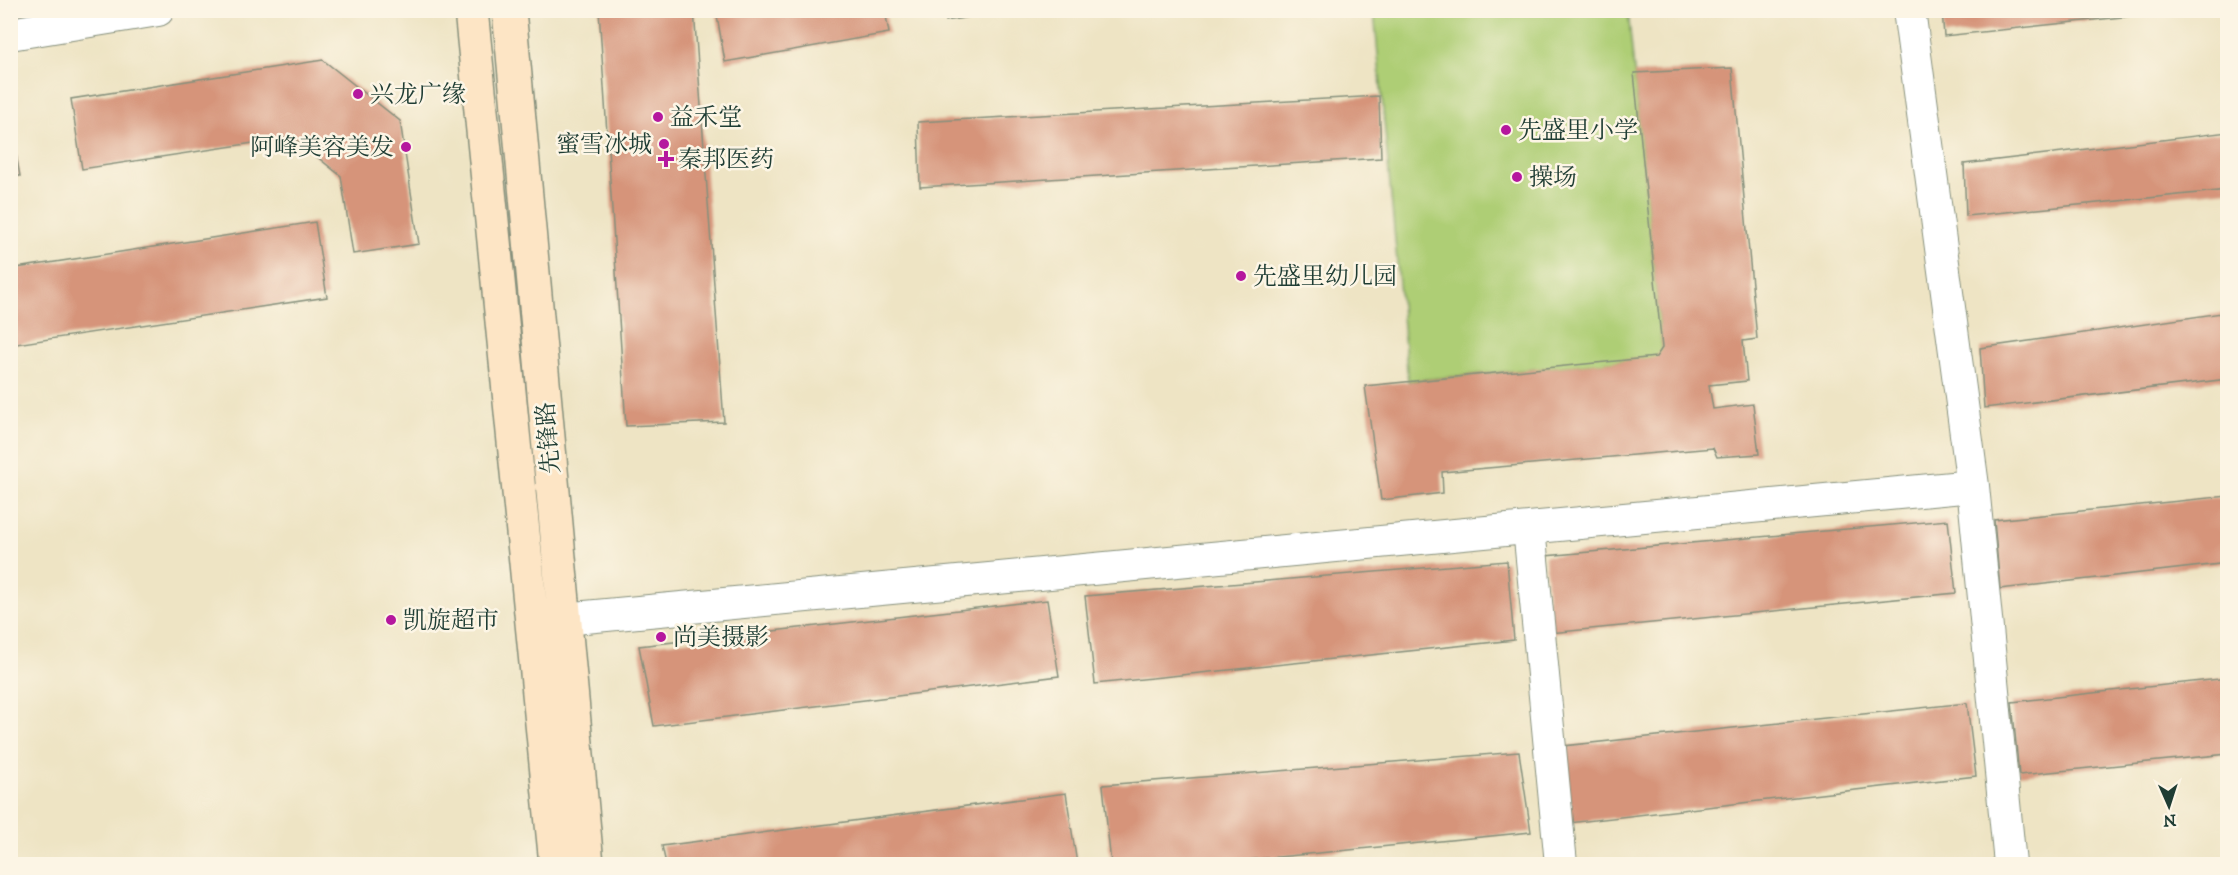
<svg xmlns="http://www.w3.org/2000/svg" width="2238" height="875" font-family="'IM FELL DW Pica','Noto Serif SC',serif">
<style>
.green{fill:#aece75;stroke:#668654;stroke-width:1.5}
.building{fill:#d6947a}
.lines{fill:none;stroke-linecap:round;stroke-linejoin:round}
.street-casing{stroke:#86907c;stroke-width:34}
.secondary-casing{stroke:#86907c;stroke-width:36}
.street{stroke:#fff;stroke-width:32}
.secondary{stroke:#fde5c5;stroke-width:33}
.poi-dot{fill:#b5179e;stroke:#fcf5e5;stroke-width:2}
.labels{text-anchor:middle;stroke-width:5;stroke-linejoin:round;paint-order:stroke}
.poi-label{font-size:24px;fill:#1f3d34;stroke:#fcf5e5;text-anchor:start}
.street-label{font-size:24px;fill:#1f3d34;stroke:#fcf5e5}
</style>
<rect width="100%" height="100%" fill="#fcf5e5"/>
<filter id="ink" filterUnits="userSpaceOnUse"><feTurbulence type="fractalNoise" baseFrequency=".0167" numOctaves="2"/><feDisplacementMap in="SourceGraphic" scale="12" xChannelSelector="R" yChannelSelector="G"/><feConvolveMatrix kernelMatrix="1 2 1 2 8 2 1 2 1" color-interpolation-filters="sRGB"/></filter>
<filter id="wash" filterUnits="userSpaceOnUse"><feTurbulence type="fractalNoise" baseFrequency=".008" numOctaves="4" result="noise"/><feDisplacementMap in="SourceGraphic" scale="24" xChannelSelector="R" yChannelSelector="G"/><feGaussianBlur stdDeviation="1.35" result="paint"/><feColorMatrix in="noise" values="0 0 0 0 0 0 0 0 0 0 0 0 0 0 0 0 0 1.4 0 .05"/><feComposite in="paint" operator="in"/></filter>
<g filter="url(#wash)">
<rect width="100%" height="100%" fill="#eee4c4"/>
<path class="green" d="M 1374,11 L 1628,11 L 1663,357 L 1408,381 Z"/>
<g id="blocks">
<path class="building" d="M 599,10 L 694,10 L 724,422 L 626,426 Z
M 716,10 L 885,10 L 889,33 L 725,62 Z
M 945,10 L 1001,10 L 1001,12 L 946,21 Z
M 1942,10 L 2168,10 L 2169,12 L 1944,36 Z
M 323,60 L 400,121 L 419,244 L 353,254 L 341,176 L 292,137 L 82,169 L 71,99 Z
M 1732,68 L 1757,339 L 1743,341 L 1747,381 L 1709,385 L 1713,409 L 1753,404 L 1759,454 L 1717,457 L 1713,448 L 1442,472 L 1443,493 L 1381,500 L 1365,386 L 1656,357 L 1662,348 L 1634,73 Z
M 1379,96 L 1381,158 L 920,187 L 918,122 Z
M 10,121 L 20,176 L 10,177 Z
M 2228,132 L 2228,190 L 1966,216 L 1964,164 Z
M 315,222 L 327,297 L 10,345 L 10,269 Z
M 2228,312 L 2228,379 L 1984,408 L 1980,348 Z
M 2228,496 L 2228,563 L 2000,589 L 1994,520 Z
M 1948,520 L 1956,593 L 1550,633 L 1545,556 Z
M 1507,561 L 1514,640 L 1095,684 L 1085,596 Z
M 1047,600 L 1059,676 L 654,726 L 639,646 Z
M 2228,678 L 2228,754 L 2019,775 L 2012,702 Z
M 1967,703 L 1976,776 L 1569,823 L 1563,746 Z
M 1519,752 L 1531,832 L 1206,864 L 1111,864 L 1103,785 Z
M 1066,793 L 1077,864 L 666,864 L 662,846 Z"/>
</g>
</g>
<g filter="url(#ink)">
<use href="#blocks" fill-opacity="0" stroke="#86907c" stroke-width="1.5"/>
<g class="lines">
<g class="street-casing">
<path id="street" d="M 1909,10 L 1973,486 L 2010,864
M 10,34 L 158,10
M 1529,528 L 1561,864
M 564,619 L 1973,486"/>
</g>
<g class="secondary-casing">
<path id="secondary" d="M 471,10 L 556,864
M 509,10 L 587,864"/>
</g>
<use href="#street" class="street"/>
<use href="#secondary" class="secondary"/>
</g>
</g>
<g class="poi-dot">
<circle cx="358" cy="94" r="6"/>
<circle cx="658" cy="117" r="6"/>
<circle cx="1506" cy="130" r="6"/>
<circle cx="664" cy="144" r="6"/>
<circle cx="406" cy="147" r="6"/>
<path d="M663 150h6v6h6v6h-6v6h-6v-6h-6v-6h6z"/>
<circle cx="1517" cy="177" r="6"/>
<circle cx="1241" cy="276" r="6"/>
<circle cx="391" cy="620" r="6"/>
<circle cx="661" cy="637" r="6"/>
</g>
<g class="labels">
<g class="poi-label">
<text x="370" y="102">兴龙广缘</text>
<text x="670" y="125">益禾堂</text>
<text x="1518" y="138">先盛里小学</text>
<text x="652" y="152" text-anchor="end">蜜雪冰城</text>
<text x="394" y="155" text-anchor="end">阿峰美容美发</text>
<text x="678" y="167">秦邦医药</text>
<text x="1529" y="185">操场</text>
<text x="1253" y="284">先盛里幼儿园</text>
<text x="403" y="628">凯旋超市</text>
<text x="673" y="645">尚美摄影</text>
</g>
<g class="street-label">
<text transform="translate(548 438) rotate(-95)" y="8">先锋路</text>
</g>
</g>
<rect width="2238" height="875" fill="none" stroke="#fcf5e5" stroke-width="36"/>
<g transform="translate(2169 806) rotate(177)" stroke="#fcf5e5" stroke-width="4.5" paint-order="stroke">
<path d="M0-4.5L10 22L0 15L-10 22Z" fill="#1f3d34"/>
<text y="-9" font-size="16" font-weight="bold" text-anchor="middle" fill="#1f3d34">N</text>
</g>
</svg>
